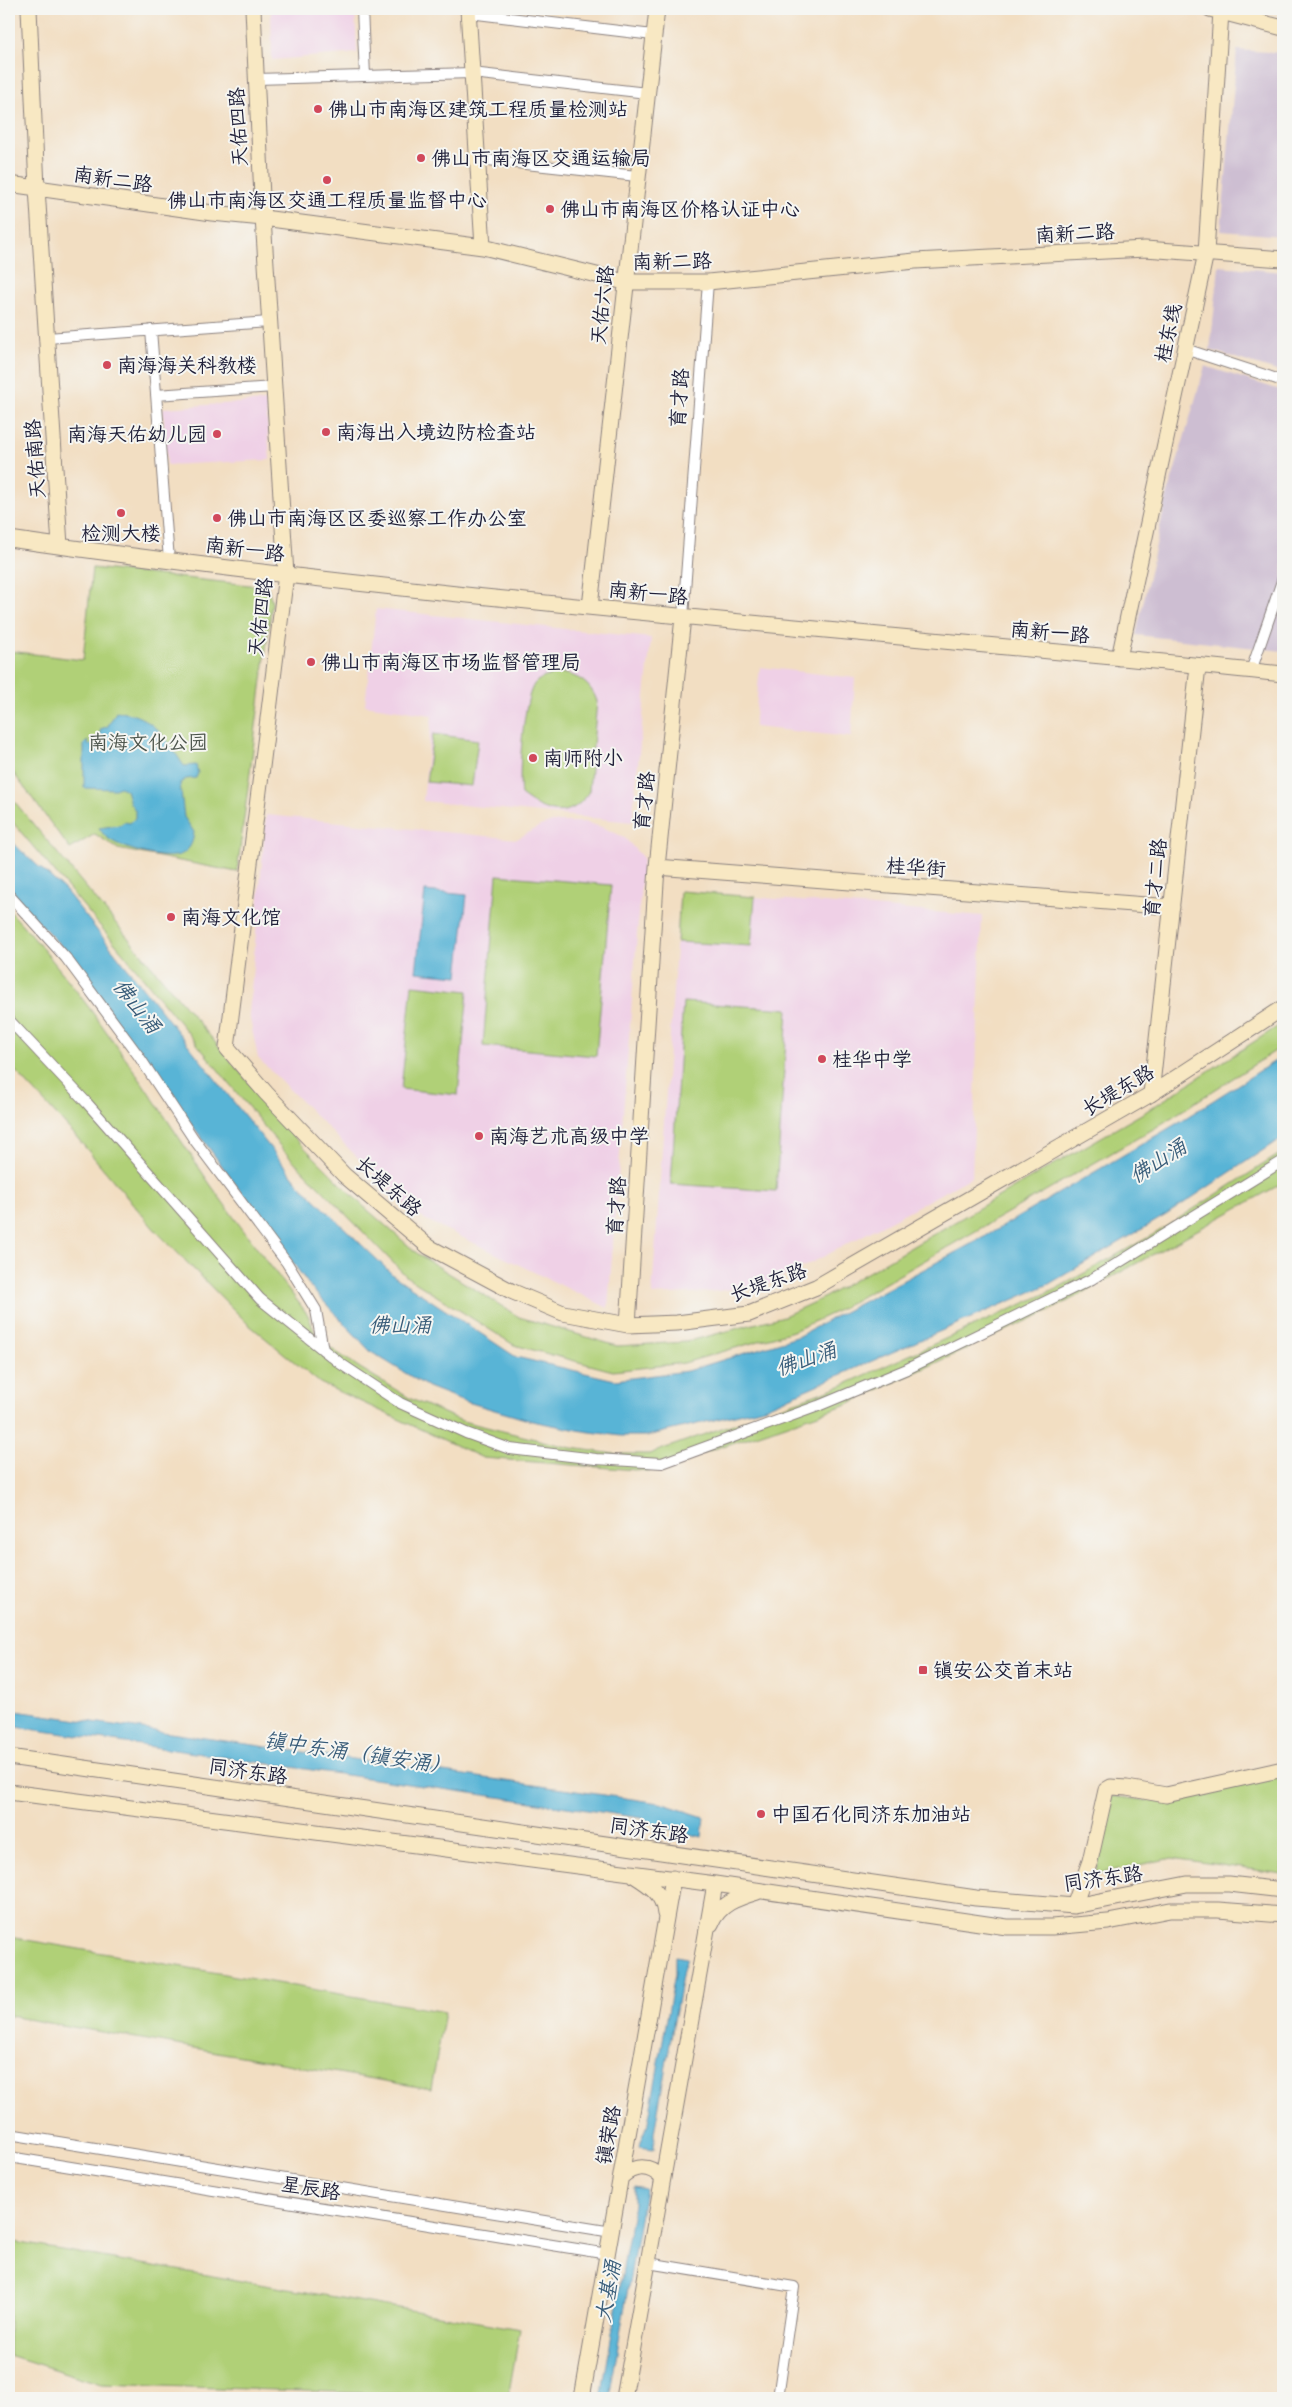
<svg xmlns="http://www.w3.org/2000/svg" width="1292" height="2407" font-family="Caveat,'LXGW WenKai TC',sans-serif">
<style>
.built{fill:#efd0e6}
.industrial{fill:#cdbed2}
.green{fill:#b0d077;stroke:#697959}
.water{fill:#58b4d6;stroke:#3d6b88}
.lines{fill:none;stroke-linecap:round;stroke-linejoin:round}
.street-casing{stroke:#8a807e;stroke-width:12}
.secondary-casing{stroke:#8a807e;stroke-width:17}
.street{stroke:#fff;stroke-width:10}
.secondary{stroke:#f8e8c3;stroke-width:15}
.poi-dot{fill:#d1495b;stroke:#f6f6f2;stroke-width:2}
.labels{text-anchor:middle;stroke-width:4;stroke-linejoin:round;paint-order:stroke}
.poi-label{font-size:20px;fill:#22223b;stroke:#f6f6f2;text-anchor:start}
.street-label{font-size:20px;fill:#22223b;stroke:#f6f6f2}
.park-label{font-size:20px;fill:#4d564d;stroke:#f6f6f2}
.water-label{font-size:21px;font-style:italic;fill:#385c79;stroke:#f6f6f2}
</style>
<rect width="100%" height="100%" fill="#f6f6f2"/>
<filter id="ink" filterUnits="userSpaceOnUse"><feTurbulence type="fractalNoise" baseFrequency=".02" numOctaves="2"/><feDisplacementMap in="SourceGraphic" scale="10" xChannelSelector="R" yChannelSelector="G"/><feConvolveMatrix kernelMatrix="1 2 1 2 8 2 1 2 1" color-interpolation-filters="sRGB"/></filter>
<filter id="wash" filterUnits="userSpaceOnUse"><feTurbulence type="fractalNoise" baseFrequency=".0096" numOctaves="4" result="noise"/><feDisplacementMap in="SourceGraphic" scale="20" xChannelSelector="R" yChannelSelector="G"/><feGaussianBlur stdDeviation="1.12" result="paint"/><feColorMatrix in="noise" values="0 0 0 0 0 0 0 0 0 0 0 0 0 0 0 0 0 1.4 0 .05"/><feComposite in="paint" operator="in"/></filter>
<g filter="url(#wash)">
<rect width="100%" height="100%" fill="#f2dec2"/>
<path class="built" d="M 271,9 L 355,9 L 357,53 L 272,60 Z
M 266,401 L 270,460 L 167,465 L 163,408 Z
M 376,609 L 651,638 L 632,822 L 423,801 L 432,715 L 365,705 Z
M 760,667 L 855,678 L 851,737 L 754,727 Z
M 266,815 L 517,839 L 540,826 L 552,822 L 584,822 L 602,827 L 624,837 L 643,858 L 608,1308 L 414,1214 L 258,1058 L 249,1014 Z
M 680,891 L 982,916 L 972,1177 L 821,1258 L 766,1285 L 709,1292 L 652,1295 Z"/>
<path class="industrial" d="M 1237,50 L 1283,53 L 1283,236 L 1221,231 Z
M 1219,266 L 1283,272 L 1283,373 L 1210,350 Z
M 1205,366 L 1283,391 L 1283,651 L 1136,635 L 1166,500 Z"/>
<path class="green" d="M 92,568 L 268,587 L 272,603 L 237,872 L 118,849 L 95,834 L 70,849 L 9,767 L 9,651 L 83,660 Z
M 560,673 C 579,675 591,684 597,701 L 589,791 C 572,822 544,813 521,795 C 518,775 523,697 535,683 C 541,677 552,675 560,673 Z
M 433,734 L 478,740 L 472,786 L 426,782 Z
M 9,795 L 295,1138 L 362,1205 L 418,1254 L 519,1317 L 617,1346 L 686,1342 L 784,1316 L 825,1297 L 1150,1109 L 1283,1023 L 1283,1046 L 1155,1128 L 833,1313 L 793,1331 L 684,1363 L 613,1371 L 514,1345 L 407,1277 L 285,1152 L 123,953 L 9,818 Z
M 497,875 L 611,885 L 596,1056 L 483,1046 Z
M 680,891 L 755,897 L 751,946 L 677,942 Z
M 9,910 C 86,994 147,1090 210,1184 C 241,1229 275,1271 308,1315 L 317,1339 L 360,1368 L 411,1399 L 462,1421 L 571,1448 L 614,1454 L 649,1454 L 843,1385 L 1056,1289 L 1156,1233 L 1283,1152 L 1283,1183 L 1057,1307 L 845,1405 L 649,1471 L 483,1458 L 320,1383 L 248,1324 L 155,1230 L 74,1134 L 9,1064 Z
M 412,985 L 468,991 L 458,1095 L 401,1089 Z
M 683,1002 L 788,1009 L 776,1191 L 671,1184 Z
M 1283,1775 L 1283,1874 L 1172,1858 L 1096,1874 L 1111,1796 L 1167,1803 Z
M 9,1937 L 445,2012 L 431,2089 L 9,2016 Z
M 9,2241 L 520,2329 L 508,2398 L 101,2384 L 9,2355 Z"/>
<path class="water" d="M 116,712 C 152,713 166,739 184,766 L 196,765 L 198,773 L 196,778 L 186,779 L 180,783 L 184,817 L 194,832 C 193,840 192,846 185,852 C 172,864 123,849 109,839 C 105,837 102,832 99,828 L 120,825 L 124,822 L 130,823 L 135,818 L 135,810 L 130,803 L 126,790 L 120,787 L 115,789 L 84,788 L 84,744 L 88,741 L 89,745 L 97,743 L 101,729 L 108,726 Z
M 9,840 L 65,890 L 299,1184 L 394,1276 L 516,1357 L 615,1380 L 687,1371 L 797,1337 L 986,1236 L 1176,1124 L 1283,1056 L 1283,1137 L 1166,1215 L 1049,1284 L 764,1408 L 647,1436 L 621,1436 L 583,1431 L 532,1421 L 464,1401 L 428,1387 L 371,1352 L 312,1289 L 62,947 L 9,891 Z
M 425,891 L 467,895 L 458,976 L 416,972 Z
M 9,1710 L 660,1803 L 704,1817 L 702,1837 L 660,1827 L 642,1818 L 9,1726 Z
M 675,1956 L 687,1958 L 683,1970 L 654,2133 L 654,2149 L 639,2147 L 647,2128 L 675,1974 Z
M 634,2187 L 645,2189 L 644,2196 L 609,2398 L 601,2398 L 634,2204 Z"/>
</g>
<g filter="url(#ink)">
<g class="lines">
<g class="street-casing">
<path id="street" d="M 362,9 L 365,76
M 469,13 L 653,35
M 256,79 L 472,73 L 647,93
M 478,159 L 637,176
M 151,330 L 169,560
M 47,338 L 269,322
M 1185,349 L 1283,381
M 156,395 L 274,387
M 683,617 L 708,282
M 1251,671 L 1283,578
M 9,895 L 66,958 L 138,1055 L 193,1138 L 287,1263 L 316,1310 L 323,1350
M 9,1020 L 87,1103 L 260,1299 L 341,1364 L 400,1403 L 466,1433 L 510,1449 L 596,1459 L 662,1463 L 818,1406 L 907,1369 L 1092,1279 L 1283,1161
M 9,2134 L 612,2232
M 9,2157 L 608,2254
M 648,2263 L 794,2287 L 778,2398"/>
</g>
<g class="secondary-casing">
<path id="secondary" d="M 29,9 L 37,188 L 60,546
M 253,9 L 263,218 L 286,574 L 227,1048 L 266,1093 L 344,1175 L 429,1247 L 511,1291 L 563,1313 L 628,1325 L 677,1323 L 749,1314 L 816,1287 L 1151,1094 L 1283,1008
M 468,9 L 483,247
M 1210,9 L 1283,28
M 9,184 L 212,213 L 263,218 L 483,247 L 625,282 L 708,282 L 915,261 L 1145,249 L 1283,259
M 9,539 C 432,600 858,630 1283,674
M 590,607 L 657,9
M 1119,658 L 1206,253 L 1221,11
M 657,867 L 1172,907
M 1151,1094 L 1198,666
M 628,1325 L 657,867 L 683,617
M 9,1757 L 976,1898 L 1074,1906 L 1187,1884 L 1229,1884 L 1283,1890
M 9,1792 L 715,1884 L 1007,1927 L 1052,1927 L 1108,1922 L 1170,1910 L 1218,1910 L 1283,1915
M 635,1876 C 651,1886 663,1894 665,1914
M 1074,1906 L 1090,1861 L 1106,1790 L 1111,1787 L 1127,1788 L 1166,1795 L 1283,1769
M 711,1924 C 719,1904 737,1898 757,1892
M 621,2177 C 634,2165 650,2164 662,2178
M 582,2398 L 673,1878
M 624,2398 L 715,1884"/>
</g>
<use href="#street" class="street"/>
<use href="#secondary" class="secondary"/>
</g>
</g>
<g class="poi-dot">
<circle cx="318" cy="109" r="5"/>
<circle cx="421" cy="158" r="5"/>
<circle cx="327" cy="180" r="5"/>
<circle cx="550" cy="209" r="5"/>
<circle cx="107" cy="365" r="5"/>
<circle cx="326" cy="432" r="5"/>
<circle cx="217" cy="434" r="5"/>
<circle cx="121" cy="513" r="5"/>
<circle cx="217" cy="518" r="5"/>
<circle cx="311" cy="662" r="5"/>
<circle cx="533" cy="758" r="5"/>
<circle cx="171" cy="917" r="5"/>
<circle cx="822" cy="1059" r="5"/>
<circle cx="479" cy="1136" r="5"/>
<rect x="918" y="1665" width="10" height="10" rx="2.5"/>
<circle cx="761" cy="1814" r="5"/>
</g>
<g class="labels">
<g class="poi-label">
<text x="328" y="116">佛山市南海区建筑工程质量检测站</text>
<text x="431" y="165">佛山市南海区交通运输局</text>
<text x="327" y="207" text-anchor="middle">佛山市南海区交通工程质量监督中心</text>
<text x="560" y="216">佛山市南海区价格认证中心</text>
<text x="117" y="372">南海海关科教楼</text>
<text x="336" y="439">南海出入境边防检查站</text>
<text x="207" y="441" text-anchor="end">南海天佑幼儿园</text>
<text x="227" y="525">佛山市南海区区委巡察工作办公室</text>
<text x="121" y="540" text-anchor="middle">检测大楼</text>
<text x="321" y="669">佛山市南海区市场监督管理局</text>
<text x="543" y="765">南师附小</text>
<text x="181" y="924">南海文化馆</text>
<text x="832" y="1066">桂华中学</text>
<text x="489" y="1143">南海艺术高级中学</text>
<text x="933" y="1677">镇安公交首末站</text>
<text x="771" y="1821">中国石化同济东加油站</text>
</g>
<g class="street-label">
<text transform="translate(238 127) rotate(-93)" y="7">天佑四路</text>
<text transform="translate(113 179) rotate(8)" y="7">南新二路</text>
<text transform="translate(1075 233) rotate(-3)" y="7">南新二路</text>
<text transform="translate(672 261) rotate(-1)" y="7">南新二路</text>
<text transform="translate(602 305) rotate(-84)" y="7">天佑六路</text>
<text transform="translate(1168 333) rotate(-78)" y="7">桂东线</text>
<text transform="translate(679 398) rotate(-86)" y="7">育才路</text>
<text transform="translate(35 459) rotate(-94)" y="7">天佑南路</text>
<text transform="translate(245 549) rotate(7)" y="7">南新一路</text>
<text transform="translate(648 593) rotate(6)" y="7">南新一路</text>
<text transform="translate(260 617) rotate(-83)" y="7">天佑四路</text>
<text transform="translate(1050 632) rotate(5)" y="7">南新一路</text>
<text transform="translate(644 801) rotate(-84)" y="7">育才路</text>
<text transform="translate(916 867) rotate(4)" y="7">桂华街</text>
<text transform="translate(1155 878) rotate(-84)" y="7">育才二路</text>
<text transform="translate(1118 1090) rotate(-31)" y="7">长堤东路</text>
<text transform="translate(389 1186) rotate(41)" y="7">长堤东路</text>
<text transform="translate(616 1206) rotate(-86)" y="7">育才路</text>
<text transform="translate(768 1282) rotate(-19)" y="7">长堤东路</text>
<text transform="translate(248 1771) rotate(8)" y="7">同济东路</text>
<text transform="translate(649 1830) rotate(8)" y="7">同济东路</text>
<text transform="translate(1103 1878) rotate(-8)" y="7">同济东路</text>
<text transform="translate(608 2135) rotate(-80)" y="7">镇荣路</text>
<text transform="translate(311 2188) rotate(9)" y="7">星辰路</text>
</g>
<g class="park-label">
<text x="148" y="749">南海文化公园</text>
</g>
<g class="water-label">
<text transform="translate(137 1006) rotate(52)" y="7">佛山涌</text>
<text transform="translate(1158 1161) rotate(-32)" y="7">佛山涌</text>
<text x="400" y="1332">佛山涌</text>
<text transform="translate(806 1359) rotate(-19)" y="7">佛山涌</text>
<text transform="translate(358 1753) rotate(8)" y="7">镇中东涌（镇安涌）</text>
<text transform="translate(608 2291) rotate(-80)" y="7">大基涌</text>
</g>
</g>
<rect width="1292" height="2407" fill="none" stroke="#f6f6f2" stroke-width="30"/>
</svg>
